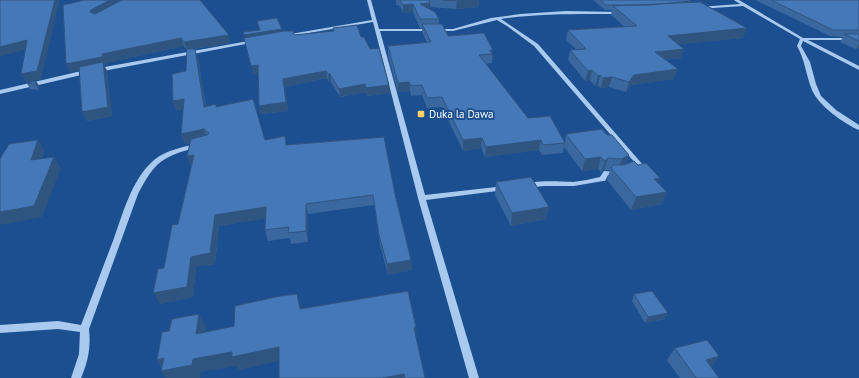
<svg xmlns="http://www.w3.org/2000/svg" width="859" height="378" font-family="'PT Sans',sans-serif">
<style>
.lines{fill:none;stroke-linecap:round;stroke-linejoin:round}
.minor{fill:#a9c9ee;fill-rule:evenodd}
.wall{fill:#3a679d}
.shaded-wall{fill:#305480}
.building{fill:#4478b7;stroke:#305480}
.poi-dot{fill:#ffd166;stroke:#1b4f8f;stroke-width:1.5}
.labels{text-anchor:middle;stroke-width:4;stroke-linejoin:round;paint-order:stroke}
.poi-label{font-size:11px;fill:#fff;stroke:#1b4f8f;text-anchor:start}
</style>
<rect width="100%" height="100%" fill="#1b4f8f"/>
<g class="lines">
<path class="minor" d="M 367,0 L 371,0 L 379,29 L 453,29 L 491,18 L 520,14 L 566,11 L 620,12 L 622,13 L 620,14 C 580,14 541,13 501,19 L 538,44 L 643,165 L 634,170 L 631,168 L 636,164 L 534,46 L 507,26 L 497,20 L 453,31 L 380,31 L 425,195 L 505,186 L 508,188 L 505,190 L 426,200 L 479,378 L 469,378 L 418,198 L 373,22 L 285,37 L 283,36 L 285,35 L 372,20 Z
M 734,0 L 739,0 L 803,38 L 859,38 L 859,40 L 808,40 L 859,66 L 859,70 L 803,41 L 801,46 L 810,62 L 816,84 L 821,96 L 836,110 L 859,125 L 859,130 C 844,124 818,105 812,90 C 806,75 805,60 797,46 L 800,39 L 743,6 L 698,9 L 696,8 L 698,7 L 740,4 Z
M 254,40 L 256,41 L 256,42 L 77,76 L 0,94 L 0,90 L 77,72 Z
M 197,144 L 200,146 L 199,147 C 163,156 155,161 138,194 L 89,329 C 91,347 88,362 81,378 L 71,378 L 79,354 L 80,332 L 58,329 L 0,333 L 0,325 L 58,321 L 81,325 C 92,297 102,269 113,241 C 123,214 131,180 154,160 C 166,150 183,147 197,144 Z
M 604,171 L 619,172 L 622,174 L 619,176 L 608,175 L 605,181 L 603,181 L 574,186 L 544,186 L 527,188 L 524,186 C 531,179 562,182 573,182 C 582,181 591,179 600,177 Z"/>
</g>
<path class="wall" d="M 396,0 L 479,0 L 479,7 L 456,9 L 430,7 L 430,10 L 439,19 L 439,24 L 448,36 L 493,50 L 492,63 L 485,64 L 528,118 L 565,142 L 566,134 L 607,135 L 629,155 L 626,164 L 638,165 L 660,178 L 658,182 L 667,192 L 662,204 L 631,210 L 607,180 L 610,170 L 604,170 L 601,173 L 598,169 L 582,171 L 564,147 L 563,153 L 542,155 L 539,150 L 485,157 L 481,148 L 463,151 L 442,107 L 427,108 L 422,95 L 411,96 L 410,91 L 398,92 L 388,55 L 388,46 L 427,43 L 422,32 L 422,28 L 420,28 L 413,12 L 403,13 L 400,6 L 396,5 Z
M 593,0 L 688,0 L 691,1 L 691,3 L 743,38 L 679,44 L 681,58 L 665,60 L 674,79 L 631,85 L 626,92 L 609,87 L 601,88 L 598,86 L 595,86 L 590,80 L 585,81 L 568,60 L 570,50 L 576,49 L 566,40 L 568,30 L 625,27 L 611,15 L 612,10 L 605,10 Z
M 755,0 L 859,0 L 859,48 L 856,49 L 840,42 L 843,37 L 830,36 Z
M 63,5 L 231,43 L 194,49 L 198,58 L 206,106 L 216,107 L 265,140 L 287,145 L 395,194 L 411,260 L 412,270 L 388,275 L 380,245 L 374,205 L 308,214 L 308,242 L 291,244 L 290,238 L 268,241 L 265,230 L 265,218 L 219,226 L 215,264 L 196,267 L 193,297 L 160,304 L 164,268 L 178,224 L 191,166 L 187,156 L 190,143 L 185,144 L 183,109 L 176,111 L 186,71 L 187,50 L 184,46 L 106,63 L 106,65 L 104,65 L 107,71 L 112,116 L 87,121 L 82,112 L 79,70 L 70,72 Z
M 257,21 L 283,31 L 294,35 L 333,32 L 333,28 L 361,37 L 390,93 L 367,96 L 366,92 L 340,97 L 331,82 L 329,82 L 327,78 L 285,87 L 288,111 L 261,114 L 258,73 L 253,74 L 259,30 Z
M 36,81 L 39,86 L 39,90 L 30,89 L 27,83 Z
M 496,182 L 549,207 L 546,219 L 511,226 L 495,195 Z
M 634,294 L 665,319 L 645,323 L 632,301 Z
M 675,348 L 719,356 L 711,367 L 719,378 L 680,378 L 667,360 Z"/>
<path class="shaded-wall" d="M 55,0 L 60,0 L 41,79 L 26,82 L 21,74 Z
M 110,0 L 127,0 L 94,18 L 90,12 L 91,10 Z
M 466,0 L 479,0 L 479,7 L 456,9 L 457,1 Z
M 430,3 L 430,11 L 420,4 Z
M 413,4 L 413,12 L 403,13 L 403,5 Z
M 747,28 L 743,38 L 665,46 L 668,36 Z
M 282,29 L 283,34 L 245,41 L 244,35 Z
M 229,35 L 231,43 L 187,50 L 184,42 Z
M 181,38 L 184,46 L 106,63 L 106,65 L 104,65 L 107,71 L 112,116 L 87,121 L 82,112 L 103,66 L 70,72 L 66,64 L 102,54 Z
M 27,40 L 32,48 L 0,56 L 0,47 Z
M 859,44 L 859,48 L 856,49 Z
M 195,49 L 198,58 L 207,117 L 204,107 Z
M 684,49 L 681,58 L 651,61 L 655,52 Z
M 490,50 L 493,50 L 493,59 L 492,59 L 492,54 Z
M 258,65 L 260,73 L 253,74 L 251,66 Z
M 678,69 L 674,79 L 631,85 L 626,92 L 629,82 L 634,75 Z
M 592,70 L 590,80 L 585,81 L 588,71 Z
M 326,71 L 327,78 L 285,87 L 288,111 L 261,114 L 259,106 L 283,79 Z
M 328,74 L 330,74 L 331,82 L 329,82 Z
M 600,75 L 598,86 L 595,86 L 598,76 Z
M 612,77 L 609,87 L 601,88 L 603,78 Z
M 36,81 L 39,86 L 39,90 L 35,84 Z
M 409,82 L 410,91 L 398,92 L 398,83 Z
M 365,84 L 366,92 L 340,97 L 339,89 Z
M 389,85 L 390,93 L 367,96 L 366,88 Z
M 184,99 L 187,109 L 176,111 L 173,101 Z
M 204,129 L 208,140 L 185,144 L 181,134 Z
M 482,138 L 481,148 L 463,151 L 463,140 Z
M 38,140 L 45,151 L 38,172 L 31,160 Z
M 541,140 L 539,150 L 485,157 L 486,147 Z
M 194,155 L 191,166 L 187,156 Z
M 629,155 L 625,167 L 618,170 L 622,159 Z
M 54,157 L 61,168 L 42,217 L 0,225 L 0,212 Z
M 601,157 L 598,169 L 582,171 L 585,159 Z
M 608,158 L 604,170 L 601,173 L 605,161 Z
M 660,178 L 655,190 L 654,179 Z
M 667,192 L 662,204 L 631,210 L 636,197 Z
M 306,204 L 308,214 L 308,242 L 306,231 Z
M 266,207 L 269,218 L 219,226 L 215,264 L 196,267 L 193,297 L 160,304 L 153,293 L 191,257 L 215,215 Z
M 549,207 L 546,219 L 511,226 L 512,213 Z
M 411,260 L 412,270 L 388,275 L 387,264 Z
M 297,294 L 301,307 L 304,322 L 300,309 Z
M 668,313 L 665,319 L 645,323 L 648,317 Z
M 199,314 L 206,327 L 204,347 L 196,334 Z
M 416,327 L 417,341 L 414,328 Z
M 279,347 L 284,360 L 239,370 L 237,366 L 200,372 L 200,378 L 166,378 L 161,371 L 164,371 L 157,360 L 164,358 L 193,359 L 232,352 Z
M 719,356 L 711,368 L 706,360 Z
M 404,374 L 404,378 L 382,378 Z"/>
<path class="building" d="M 0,0 L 55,0 L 37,71 L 21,74 L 27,40 L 0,47 Z
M 84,0 L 110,0 L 91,10 L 90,12 L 95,14 L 122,0 L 200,0 L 229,35 L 184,42 L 181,38 L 102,54 L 102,57 L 66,64 L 63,5 Z
M 400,0 L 429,0 L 430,3 L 420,4 L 435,12 L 439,19 L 420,19 L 413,4 L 403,5 Z
M 442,0 L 466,0 L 457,1 Z
M 600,0 L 688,0 L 691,1 L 649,5 L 606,5 Z
M 771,0 L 859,0 L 859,30 L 833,30 Z
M 700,2 L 747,28 L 668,36 L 684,49 L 655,52 L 678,69 L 634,75 L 629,82 L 612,77 L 603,78 L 600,75 L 598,76 L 592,70 L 588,71 L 570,50 L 586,49 L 568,30 L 637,26 L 613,6 Z
M 277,18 L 282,29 L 244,35 L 243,32 L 260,30 L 257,21 Z
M 422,24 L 442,24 L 448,36 L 484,33 L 493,50 L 490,50 L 492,54 L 479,55 L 528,118 L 550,116 L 565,143 L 543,145 L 541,140 L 486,147 L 482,138 L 463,140 L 442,97 L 427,98 L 422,85 L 411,86 L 409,82 L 398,83 L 388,46 L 431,42 Z
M 357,25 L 361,37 L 364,37 L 370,49 L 379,48 L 389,85 L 366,88 L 365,84 L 339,89 L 330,74 L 328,74 L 326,71 L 283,79 L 286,102 L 259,106 L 258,65 L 251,66 L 244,38 L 284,31 L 293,31 L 294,35 L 334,31 L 333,28 Z
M 844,34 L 859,34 L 859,41 Z
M 187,49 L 195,49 L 204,107 L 216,104 L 216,107 L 253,99 L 265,140 L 285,136 L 286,145 L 384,137 L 395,194 L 411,260 L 387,264 L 379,235 L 373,195 L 306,204 L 306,231 L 288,233 L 289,227 L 265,230 L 266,207 L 215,215 L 210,253 L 191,257 L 187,287 L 153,293 L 158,269 L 164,268 L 172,225 L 178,224 L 194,155 L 187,156 L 191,139 L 207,135 L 209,133 L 204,129 L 181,134 L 184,99 L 173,101 L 172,74 L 186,71 Z
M 103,62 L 108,107 L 82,112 L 79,67 Z
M 36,81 L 35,84 L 27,83 Z
M 602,129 L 607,135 L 612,135 L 629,155 L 622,159 L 608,158 L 605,161 L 601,157 L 585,159 L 566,134 Z
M 38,140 L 31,160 L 54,157 L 34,206 L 0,212 L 0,159 L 9,144 Z
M 634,161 L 638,165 L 646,163 L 660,178 L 654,179 L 667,192 L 636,197 L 611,168 L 613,165 L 624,165 Z
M 531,177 L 549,207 L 512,213 L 496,182 Z
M 408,291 L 416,327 L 414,328 L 425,378 L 405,378 L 404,374 L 382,378 L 279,378 L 279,347 L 232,357 L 232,352 L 193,359 L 192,365 L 161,371 L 164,358 L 157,360 L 162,332 L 169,331 L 172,319 L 199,314 L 196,334 L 234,326 L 235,306 L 280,296 L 297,294 L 300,309 Z
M 652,291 L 668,313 L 648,317 L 634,294 Z
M 707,340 L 719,356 L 706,360 L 719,378 L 696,378 L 675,348 Z"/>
<rect class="poi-dot" x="417" y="110" width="8" height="8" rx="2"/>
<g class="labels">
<g class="poi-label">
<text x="429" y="118">Duka la Dawa</text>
</g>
</g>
</svg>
